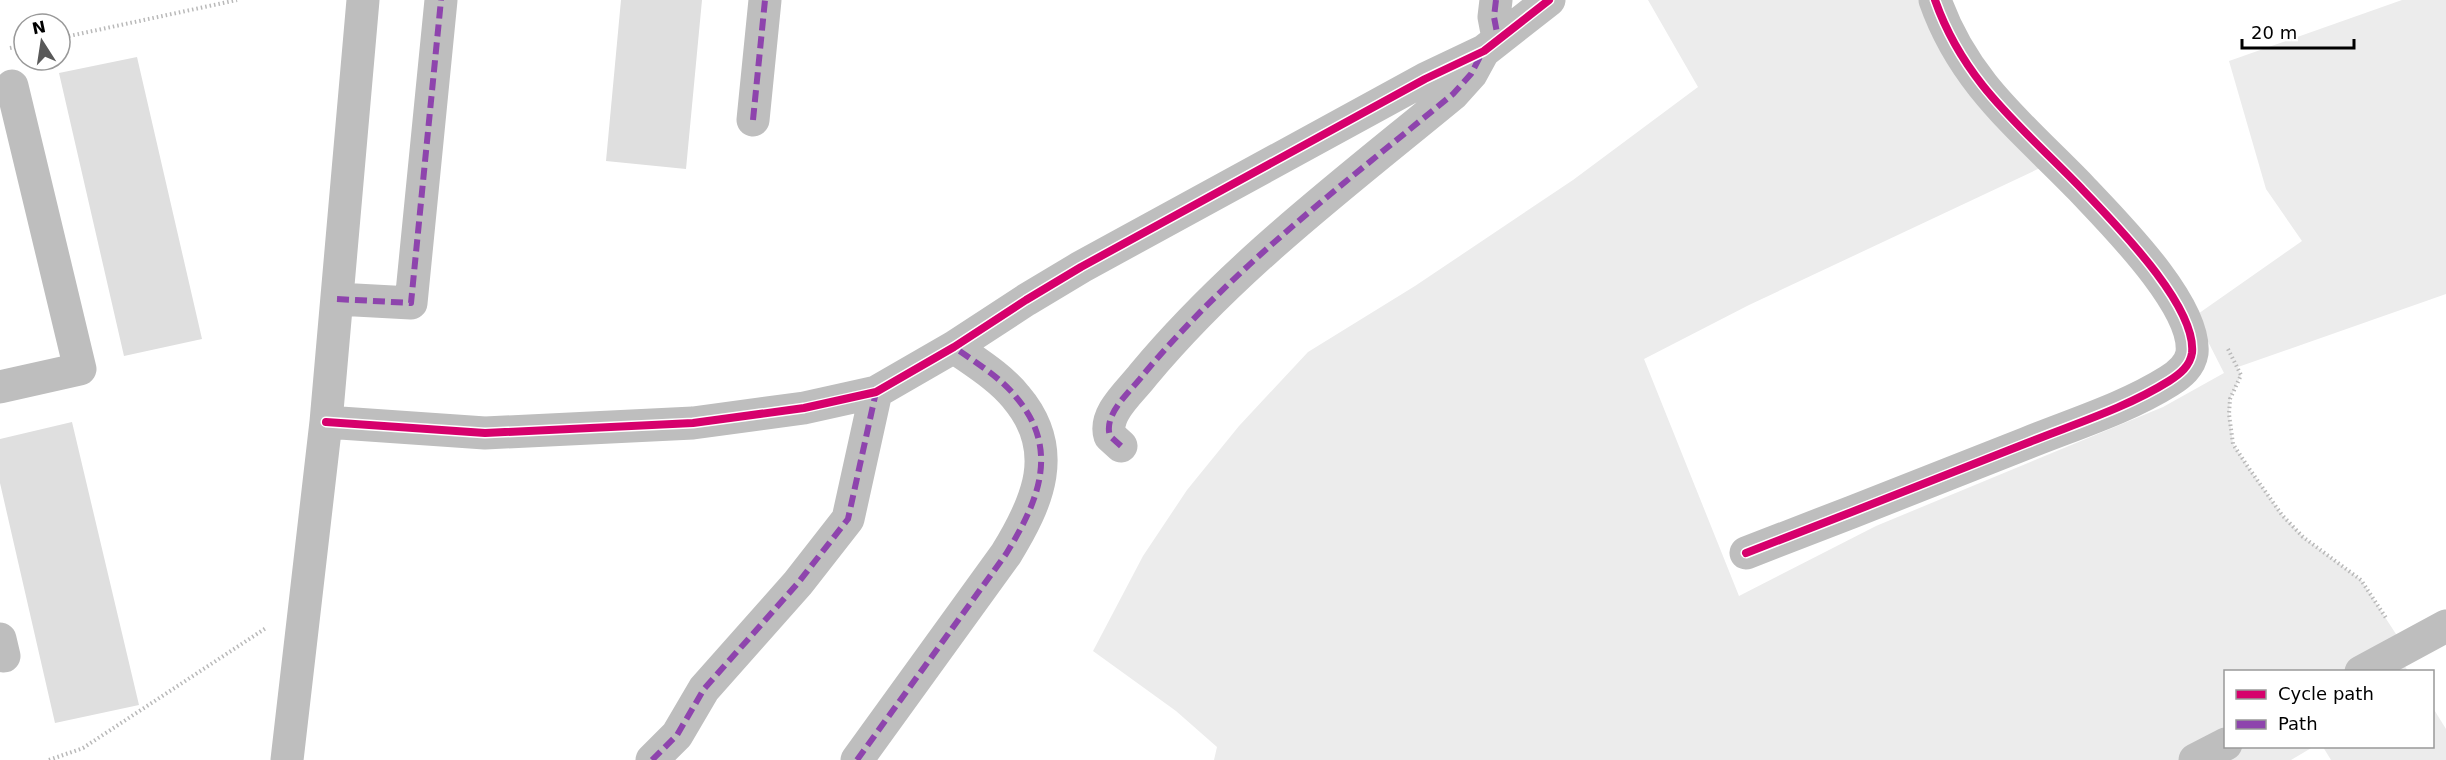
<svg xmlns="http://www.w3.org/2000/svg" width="2446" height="760" font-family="'DejaVu Sans',sans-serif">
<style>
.green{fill:#ececec}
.building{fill:#dfdfdf}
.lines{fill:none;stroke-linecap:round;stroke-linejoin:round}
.path{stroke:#b9b9b9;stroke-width:4;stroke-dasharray:1.5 3;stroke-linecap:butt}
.minor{stroke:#bebebe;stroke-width:33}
.quiet{stroke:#8e44ad;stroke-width:6;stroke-dasharray:12 6;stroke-linecap:butt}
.cycleway-casing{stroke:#fff;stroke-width:11}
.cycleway{stroke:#d6006c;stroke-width:8}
</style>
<rect width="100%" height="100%" fill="#fff"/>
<path class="green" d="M 1648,0 L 1935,0 L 2055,161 L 1749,305 L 1644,359 L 1739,596 L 1876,526 L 2163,407 L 2224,373 L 2195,316 L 2302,241 L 2266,189 L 2229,61 L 2402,0 L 2446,0 L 2446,294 L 2238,367 L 2241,375 L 2230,399 L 2229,414 L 2233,444 L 2248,467 L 2282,515 L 2303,537 L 2361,580 L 2405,648 L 2396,653 L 2408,671 L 2226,672 L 2226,746 L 2313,747 L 2291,760 L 1214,760 L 1217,747 L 1176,711 L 1093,651 L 1143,556 L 1187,490 L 1239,426 L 1308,352 L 1415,286 L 1573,180 L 1698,87 Z
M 2433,708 L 2446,729 L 2446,760 L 2331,760 L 2323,747 L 2432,746 Z"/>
<path class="building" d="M 621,0 L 702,0 L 686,169 L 606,161 Z
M 137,57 L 202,339 L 124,356 L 59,73 Z
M 72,422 L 139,705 L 55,723 L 0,483 L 0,439 Z"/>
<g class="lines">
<path class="path" d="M 60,38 L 237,0
M 10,48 L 24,45
M 2228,349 L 2241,375 L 2230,399 L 2229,414 L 2233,444 L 2248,467 L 2282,515 L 2303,537 L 2361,580 L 2386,618
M 49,760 L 83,748 L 266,628"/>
<path class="minor" d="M 1496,0 L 1494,17 L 1498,38
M 753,120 L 765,0
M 337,299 L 411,303 L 441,0
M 0,387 L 80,369 L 12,86
M 326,422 L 485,433 L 693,423 L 804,408 L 876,392 L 954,347 L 1026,300 L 1081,267 L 1425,79 L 1484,51 L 1549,0
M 1121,446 L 1110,436 C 1103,414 1130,392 1143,375 C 1233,267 1345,183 1453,94 L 1471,74 L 1483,52
M 1746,553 C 1840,517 1933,480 2027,443 C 2074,424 2126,408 2169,381 C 2180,374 2190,366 2192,353 C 2197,305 2112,221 2081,188 C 2022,127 1964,83 1935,0
M 0,639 L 4,656
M 2361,672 L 2446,626
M 287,760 L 326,422 L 363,0
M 652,760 L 677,735 L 704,689 L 798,583 L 848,519 L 876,392
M 857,760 L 1006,554 C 1038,502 1061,450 1016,397 C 1000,377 975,362 954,347
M 2195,760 L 2226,744"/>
<path class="quiet" d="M 1496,0 L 1494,17 L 1498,38
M 753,120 L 765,0
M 337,299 L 411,303 L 441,0
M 1121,446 L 1110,436 C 1103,414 1130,392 1143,375 C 1233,267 1345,183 1453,94 L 1471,74 L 1482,53
M 652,760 L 677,735 L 704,689 L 798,583 L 848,519 L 876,392
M 857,760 L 1006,554 C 1038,502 1061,450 1016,397 C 1000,377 975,362 954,347"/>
<g class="cycleway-casing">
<path id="cycleway" d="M 326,422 L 485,433 L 693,423 L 804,408 L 876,392 L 954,347 L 1026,300 L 1081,267 L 1425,79 L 1484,51 L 1549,0
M 1746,553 C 1840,517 1933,480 2027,443 C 2074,424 2126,408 2169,381 C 2180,374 2190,366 2192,353 C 2197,305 2112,221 2081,188 C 2022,127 1964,83 1935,0"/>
</g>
<use href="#cycleway" class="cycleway"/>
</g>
<rect x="2224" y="670" width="210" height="78" fill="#ffffff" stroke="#999999" stroke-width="1.5"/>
<rect x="2236" y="690" width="30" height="9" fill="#d6006c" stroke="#999999" stroke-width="1.5"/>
<text x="2278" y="700" font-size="18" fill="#000000">Cycle path</text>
<rect x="2236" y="720" width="30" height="9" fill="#8e44ad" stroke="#999999" stroke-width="1.5"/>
<text x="2278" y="730" font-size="18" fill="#000000">Path</text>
<g transform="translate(42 42) rotate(348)"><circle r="28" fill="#ffffff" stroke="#999999" stroke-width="1.5"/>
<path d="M0-4.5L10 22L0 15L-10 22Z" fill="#595959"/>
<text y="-9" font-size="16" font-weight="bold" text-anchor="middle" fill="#000000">N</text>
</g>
<path d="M2242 39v9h112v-9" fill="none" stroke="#000000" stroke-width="3"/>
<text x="2251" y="39" font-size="18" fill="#000000" stroke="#ffffff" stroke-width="4.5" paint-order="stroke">20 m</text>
</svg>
